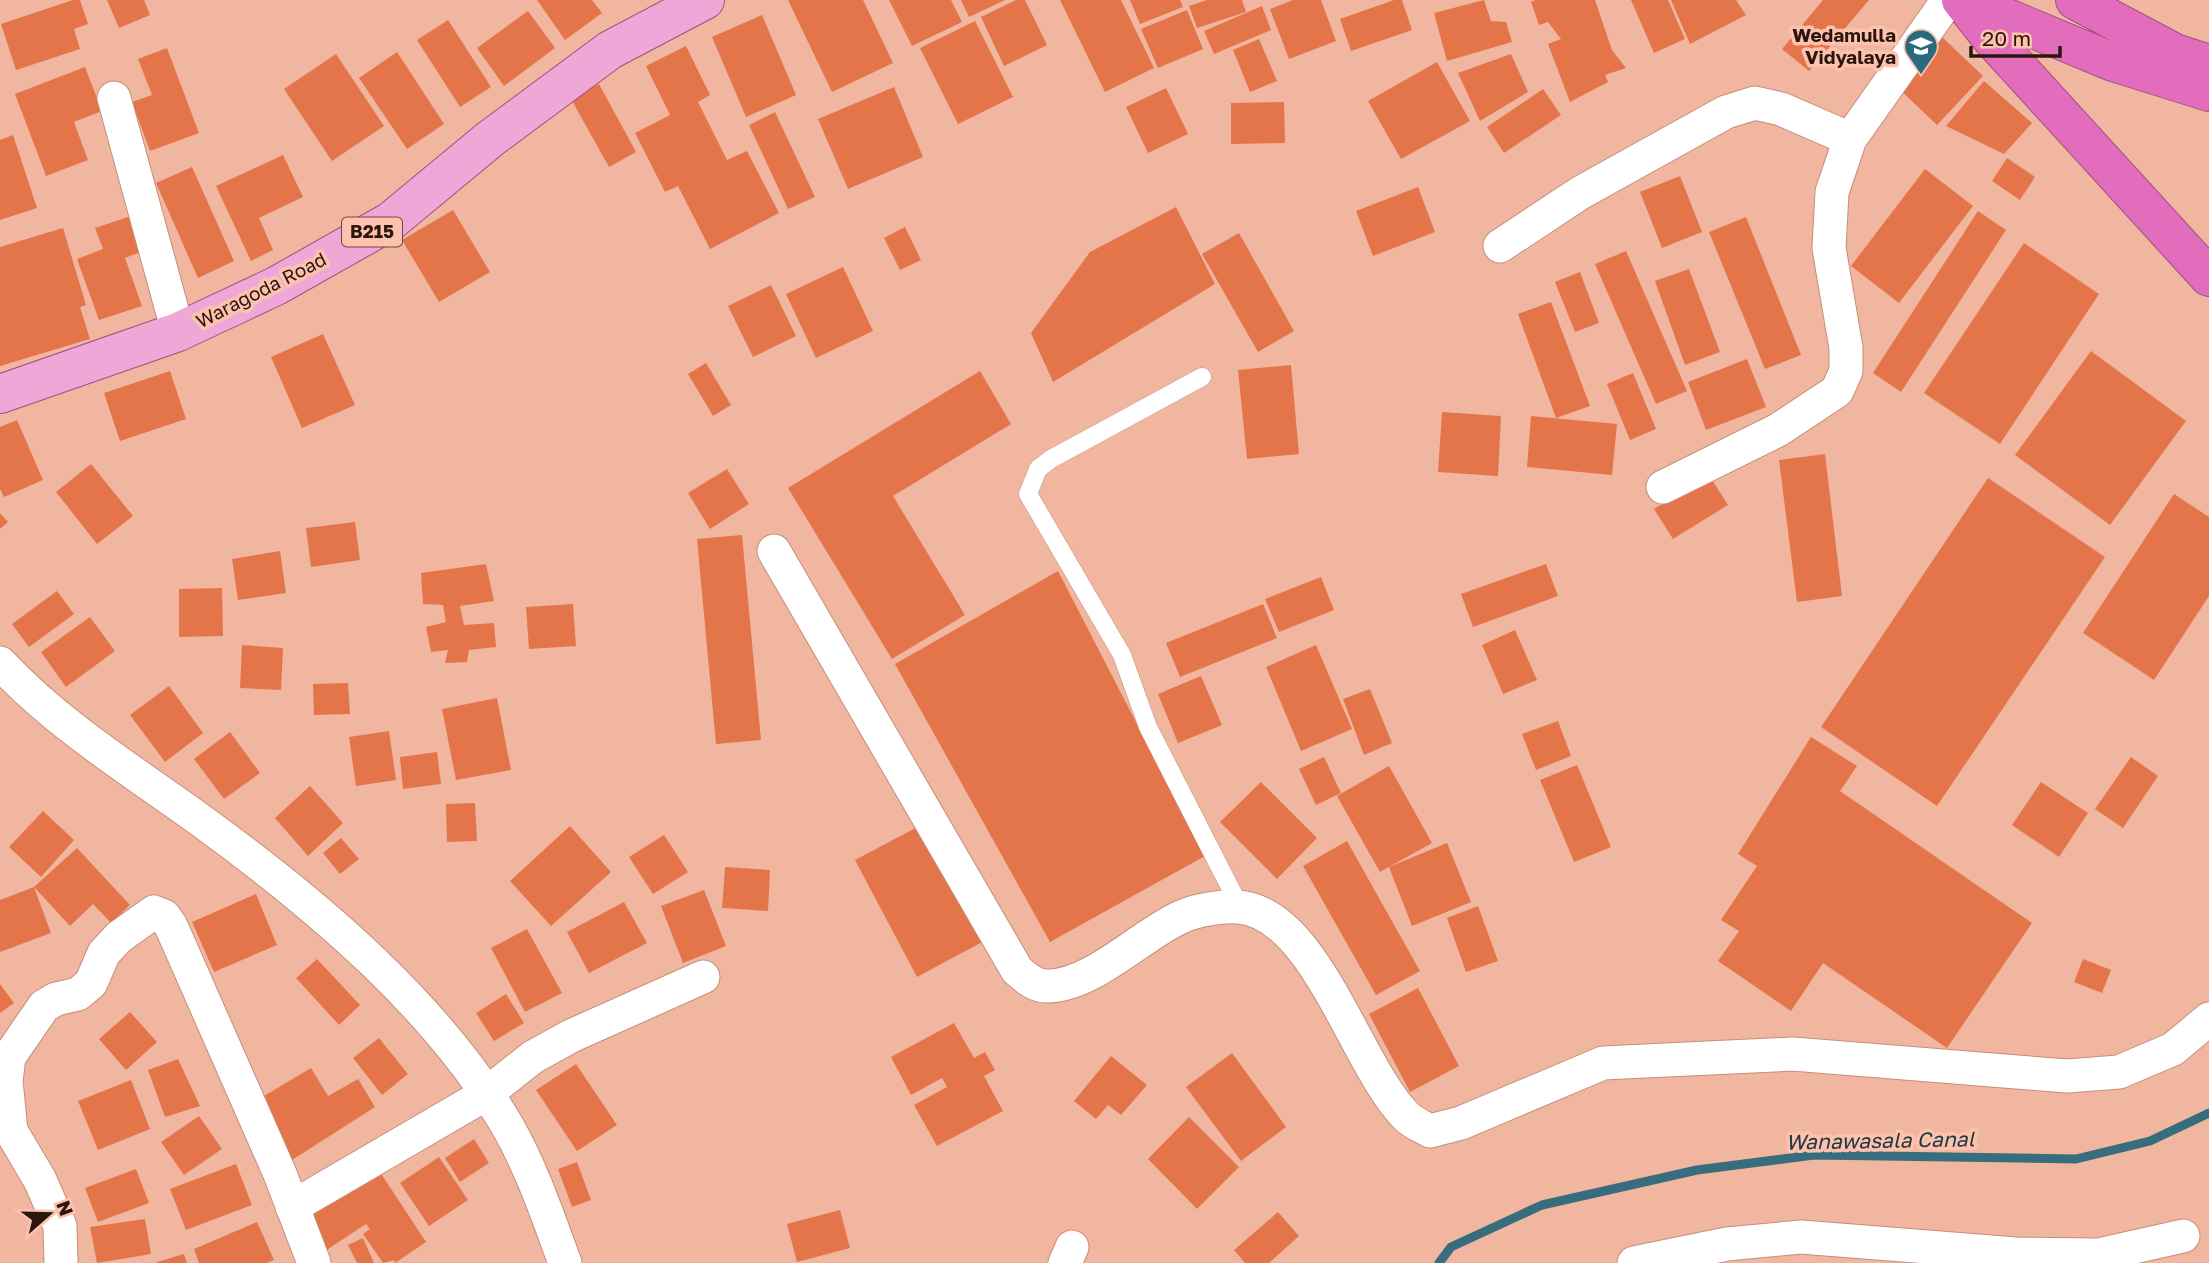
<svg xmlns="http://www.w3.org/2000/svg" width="2209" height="1263" font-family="'Golos Text',sans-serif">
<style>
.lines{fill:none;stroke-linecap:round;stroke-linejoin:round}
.stream{stroke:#376d7d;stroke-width:9}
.building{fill:#e4754a}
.lane-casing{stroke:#c68e7a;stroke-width:19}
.street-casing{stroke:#c68e7a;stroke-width:35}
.primary-casing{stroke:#a24f80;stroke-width:40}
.highway-casing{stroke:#a24f80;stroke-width:40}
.lane{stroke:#fff;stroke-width:18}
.street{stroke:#fff;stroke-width:33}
.primary{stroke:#eea7d7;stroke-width:38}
.highway{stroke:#e26dbd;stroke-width:38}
.labels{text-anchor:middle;stroke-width:7;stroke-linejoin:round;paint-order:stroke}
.shield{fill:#fdc2ad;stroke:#6a4a3e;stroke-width:2}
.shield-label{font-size:18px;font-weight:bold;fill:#2b160e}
.poi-label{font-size:19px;font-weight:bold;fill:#2b160e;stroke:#fdc2ad;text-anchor:end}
.street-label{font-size:19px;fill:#2b160e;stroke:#fdc2ad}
.water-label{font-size:21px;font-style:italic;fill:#203a43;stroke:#fdc2ad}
</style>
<rect width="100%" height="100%" fill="#f0b6a0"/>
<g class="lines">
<path class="stream" d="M 1439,1263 L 1451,1247 L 1542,1205 L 1697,1170 L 1814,1155 L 2076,1159 L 2150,1141 L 2209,1113"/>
</g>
<path class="building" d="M 73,0 L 80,0 L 88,24 L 74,29 L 80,49 L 16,70 L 1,24 Z
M 107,0 L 144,0 L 150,15 L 119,28 Z
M 537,0 L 592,0 L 602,13 L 565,40 Z
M 788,0 L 863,0 L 893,63 L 832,92 Z
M 889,0 L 951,0 L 962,22 L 912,46 Z
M 961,0 L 1005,0 L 969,17 Z
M 1016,0 L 1025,0 L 1047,45 L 1004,66 L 981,17 Z
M 1060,0 L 1121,0 L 1154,68 L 1105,92 Z
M 1130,0 L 1180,0 L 1183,7 L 1140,24 Z
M 1207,0 L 1242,0 L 1246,12 L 1197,28 L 1189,6 Z
M 1293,0 L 1321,0 L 1336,41 L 1289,59 L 1270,9 Z
M 1394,0 L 1402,0 L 1412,30 L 1351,51 L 1340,19 Z
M 1484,0 L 1491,21 L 1506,22 L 1512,42 L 1447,61 L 1434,13 Z
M 1535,0 L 1595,0 L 1612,50 L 1626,68 L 1605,75 L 1608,82 L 1570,102 L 1548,44 L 1561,39 L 1548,22 L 1539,25 L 1531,2 Z
M 1631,0 L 1668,0 L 1685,39 L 1654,53 Z
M 1671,0 L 1736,0 L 1746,15 L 1690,44 Z
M 1823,0 L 1869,0 L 1809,71 L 1782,49 Z
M 1262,6 L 1271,30 L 1214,54 L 1204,31 Z
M 1187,10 L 1203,49 L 1158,68 L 1141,29 Z
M 528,11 L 555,48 L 504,86 L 477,48 Z
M 762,15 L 796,95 L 746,117 L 712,37 Z
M 448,20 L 491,87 L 460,107 L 417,40 Z
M 975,21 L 1013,97 L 958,124 L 920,48 Z
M 1942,37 L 1983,76 L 1937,125 L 1896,86 Z
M 1259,39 L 1277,81 L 1250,92 L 1233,50 Z
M 686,46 L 710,95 L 698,102 L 727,160 L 747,151 L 779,213 L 710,249 L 678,186 L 665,192 L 635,133 L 670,115 L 646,66 Z
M 167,48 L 199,133 L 150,151 L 132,102 L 152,95 L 138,59 Z
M 397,52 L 444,124 L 407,149 L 359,78 Z
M 336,54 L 384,126 L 332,161 L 284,89 Z
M 1511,54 L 1528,92 L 1480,121 L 1458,73 Z
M 1437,62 L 1470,121 L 1401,159 L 1368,101 Z
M 85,67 L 102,111 L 74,122 L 88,160 L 46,176 L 15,94 Z
M 1984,81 L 2032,123 L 2004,154 L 1946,126 Z
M 599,84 L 636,152 L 609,167 L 571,99 Z
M 894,87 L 923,157 L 848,189 L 818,119 Z
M 1166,88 L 1188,134 L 1148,153 L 1126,107 Z
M 1543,89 L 1561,115 L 1504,153 L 1487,127 Z
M 1284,102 L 1285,143 L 1231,144 L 1231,103 Z
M 775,112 L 815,197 L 788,209 L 749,125 Z
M 13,135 L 37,208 L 0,220 L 0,140 Z
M 283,155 L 303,197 L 259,218 L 273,250 L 251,261 L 216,186 Z
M 2007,158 L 2035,177 L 2020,200 L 1992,181 Z
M 192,167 L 234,261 L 198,278 L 156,183 Z
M 1925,169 L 1973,206 L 1899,303 L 1851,266 Z
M 1680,176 L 1702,232 L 1662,248 L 1640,192 Z
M 1418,187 L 1435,232 L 1373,256 L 1356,211 Z
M 1176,207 L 1215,284 L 1053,382 L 1031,333 L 1090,252 Z
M 453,210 L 490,272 L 439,302 L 402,240 Z
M 1978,211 L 2006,230 L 1901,392 L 1873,373 Z
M 131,216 L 143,251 L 125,258 L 142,306 L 99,320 L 77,259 L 103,249 L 95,228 Z
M 1746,217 L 1801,355 L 1765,369 L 1709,232 Z
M 905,227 L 921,260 L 900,270 L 884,238 Z
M 63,228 L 86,305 L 80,307 L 90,339 L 0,366 L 0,247 Z
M 1239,233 L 1294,331 L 1258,352 L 1202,254 Z
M 2024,243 L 2099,294 L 2000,444 L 1924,393 Z
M 1626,251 L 1687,391 L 1656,404 L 1595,264 Z
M 843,267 L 873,331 L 816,358 L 786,294 Z
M 1689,269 L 1720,352 L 1685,365 L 1655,281 Z
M 1580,272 L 1599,323 L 1575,332 L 1555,282 Z
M 771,285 L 796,336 L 753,357 L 728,306 Z
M 1551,302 L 1590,406 L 1556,418 L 1518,314 Z
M 323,334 L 355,405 L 302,428 L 271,357 Z
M 2091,351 L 2186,421 L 2110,525 L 2015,455 Z
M 1747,359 L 1766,407 L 1706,430 L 1688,382 Z
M 706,363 L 731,405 L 713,416 L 688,374 Z
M 1291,365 L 1299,454 L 1247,459 L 1238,370 Z
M 170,371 L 186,419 L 120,441 L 104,393 Z
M 980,371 L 1011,424 L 893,496 L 965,615 L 892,659 L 788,488 Z
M 1633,373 L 1656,429 L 1630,440 L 1607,384 Z
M 1442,412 L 1501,416 L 1498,476 L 1438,472 Z
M 1531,416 L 1617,424 L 1612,475 L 1527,467 Z
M 17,420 L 43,480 L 4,497 L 0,489 L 0,427 Z
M 1825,454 L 1842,596 L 1797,602 L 1779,460 Z
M 91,464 L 133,516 L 97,544 L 56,492 Z
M 727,469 L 749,504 L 710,529 L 688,493 Z
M 1709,475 L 1728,505 L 1673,539 L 1654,509 Z
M 1988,478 L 2105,557 L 1937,806 L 1821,727 Z
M 2174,494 L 2209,517 L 2209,596 L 2154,680 L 2083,633 Z
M 0,513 L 8,522 L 0,529 Z
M 355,522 L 360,560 L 311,567 L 306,528 Z
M 742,535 L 761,740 L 716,744 L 697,539 Z
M 280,551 L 286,593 L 238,600 L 232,559 Z
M 486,564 L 494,601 L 460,606 L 464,625 L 494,623 L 496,647 L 469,650 L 467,662 L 445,663 L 448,650 L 431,652 L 426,627 L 446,622 L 443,605 L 423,604 L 421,573 Z
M 1546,564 L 1558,596 L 1473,627 L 1461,594 Z
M 1058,571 L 1205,856 L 1050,942 L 895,664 Z
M 1321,577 L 1334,610 L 1279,632 L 1265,599 Z
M 222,588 L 223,636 L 179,637 L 179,589 Z
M 57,591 L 74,614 L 29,647 L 12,624 Z
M 573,604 L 576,646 L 529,649 L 526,607 Z
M 1263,604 L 1277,638 L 1180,677 L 1166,643 Z
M 90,617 L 115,651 L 66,687 L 41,652 Z
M 1515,630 L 1537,680 L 1503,694 L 1482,645 Z
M 242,645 L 283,648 L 281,690 L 240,688 Z
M 1316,645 L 1352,729 L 1301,751 L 1266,667 Z
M 1201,676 L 1222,725 L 1178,743 L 1158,694 Z
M 348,683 L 350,714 L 314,715 L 313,684 Z
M 169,686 L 203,733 L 165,762 L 130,715 Z
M 1370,689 L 1392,743 L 1364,755 L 1343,699 Z
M 497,698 L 511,770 L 456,780 L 442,709 Z
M 1558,721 L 1571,756 L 1536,770 L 1522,734 Z
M 389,731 L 396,780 L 356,786 L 349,737 Z
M 230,732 L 260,773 L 224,799 L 194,759 Z
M 1811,737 L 1857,766 L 1840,791 L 2032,923 L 1947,1048 L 1823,963 L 1791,1011 L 1718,961 L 1739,931 L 1721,920 L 1757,866 L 1738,854 Z
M 437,752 L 441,784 L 403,789 L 400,757 Z
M 1324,757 L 1341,793 L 1316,805 L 1299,769 Z
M 2131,757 L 2158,776 L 2123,828 L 2095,809 Z
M 1577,765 L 1611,847 L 1574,862 L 1540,780 Z
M 1389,766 L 1432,843 L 1380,872 L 1337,796 Z
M 1261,782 L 1317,838 L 1277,879 L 1220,822 Z
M 2041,782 L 2088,813 L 2059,857 L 2012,825 Z
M 310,786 L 343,823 L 308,856 L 275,818 Z
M 475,803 L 477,841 L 447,842 L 446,804 Z
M 43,811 L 74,840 L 41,877 L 9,847 Z
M 925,823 L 986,940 L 917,977 L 855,860 Z
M 570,826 L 611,872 L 551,926 L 510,881 Z
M 664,835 L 688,872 L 653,894 L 629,857 Z
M 341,838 L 359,859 L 340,874 L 323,853 Z
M 1347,841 L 1420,971 L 1376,995 L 1303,866 Z
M 1447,843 L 1471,902 L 1412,926 L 1389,867 Z
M 77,848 L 130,905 L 111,923 L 93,904 L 70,926 L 34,887 Z
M 725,867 L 770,870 L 768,911 L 722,908 Z
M 34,887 L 51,933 L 0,952 L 0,900 Z
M 704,890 L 726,946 L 683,963 L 661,906 Z
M 256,894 L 277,945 L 214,972 L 192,922 Z
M 624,902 L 647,943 L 589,973 L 567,932 Z
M 1478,906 L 1498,961 L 1466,972 L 1447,918 Z
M 527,929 L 562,993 L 525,1012 L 491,948 Z
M 317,959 L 360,1005 L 339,1025 L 296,978 Z
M 2083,959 L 2111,970 L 2102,993 L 2074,982 Z
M 0,984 L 14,1003 L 0,1013 Z
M 1418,988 L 1459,1066 L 1410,1092 L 1369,1014 Z
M 506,994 L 524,1023 L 494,1041 L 476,1013 Z
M 130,1012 L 157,1042 L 126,1070 L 99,1039 Z
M 954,1023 L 974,1058 L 985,1052 L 995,1070 L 984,1076 L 1003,1111 L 937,1146 L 914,1105 L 947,1087 L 942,1078 L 911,1095 L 891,1057 Z
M 379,1038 L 408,1074 L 382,1095 L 353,1058 Z
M 1232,1053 L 1286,1127 L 1241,1161 L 1186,1087 Z
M 1111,1056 L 1147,1085 L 1121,1115 L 1108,1105 L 1096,1119 L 1074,1101 Z
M 178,1059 L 200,1106 L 165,1117 L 148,1070 Z
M 576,1064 L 617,1125 L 577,1151 L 536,1090 Z
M 311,1068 L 328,1096 L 358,1079 L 375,1107 L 289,1162 L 254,1102 Z
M 131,1080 L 150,1129 L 98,1150 L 78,1101 Z
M 199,1116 L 222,1149 L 184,1175 L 161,1142 Z
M 1189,1117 L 1239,1167 L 1197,1209 L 1148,1159 Z
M 474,1139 L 489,1163 L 460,1182 L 445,1158 Z
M 439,1157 L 468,1200 L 429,1226 L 400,1183 Z
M 577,1162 L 591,1200 L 572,1207 L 558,1169 Z
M 236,1164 L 252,1205 L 186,1230 L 170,1189 Z
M 376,1166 L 426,1242 L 395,1263 L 394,1260 L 383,1263 L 363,1234 L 370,1229 L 366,1224 L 322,1253 L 298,1217 Z
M 136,1169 L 149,1203 L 98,1222 L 85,1188 Z
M 840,1210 L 850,1248 L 797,1262 L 787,1224 Z
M 1278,1212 L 1299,1236 L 1269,1263 L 1245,1263 L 1234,1250 Z
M 145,1219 L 151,1254 L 97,1263 L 90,1227 Z
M 257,1222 L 274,1260 L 267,1263 L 199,1263 L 194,1249 Z
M 363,1238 L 374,1263 L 357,1263 L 348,1245 Z
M 184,1254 L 187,1263 L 157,1263 L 157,1262 Z"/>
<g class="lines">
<g class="lane-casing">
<path id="lane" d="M 1202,377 L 1051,459 L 1038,469 L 1028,494 L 1122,655 L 1148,727 L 1240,907"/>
</g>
<g class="street-casing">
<path id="street" d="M 114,98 L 178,332
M 1500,246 L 1580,193 L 1726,112 L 1755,103 L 1781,109 L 1850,139 L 1948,0
M 1663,487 L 1778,430 L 1837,391 L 1846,371 L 1846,348 L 1829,248 L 1832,192 L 1850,139
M 774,551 L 1017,970 C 1026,978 1036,987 1049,986 C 1093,985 1141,935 1181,917 C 1196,910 1221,906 1238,907 C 1316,912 1357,1069 1407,1117 C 1413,1123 1423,1127 1430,1131 L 1461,1123 L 1603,1063 L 1793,1054 L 2067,1076 L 2119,1072 L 2173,1049 L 2209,1019
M 0,663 C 61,728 136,773 207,825 C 318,906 438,1007 508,1127 C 532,1169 548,1217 565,1263
M 292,1207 L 486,1094 L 533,1057 L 571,1036 L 703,977
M 61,1263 L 60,1226 L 40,1180 L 11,1131 L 6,1081 L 9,1057 L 44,1006 L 56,999 L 78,994 L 91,983 L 104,953 L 119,937 L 154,912 L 164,916 L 171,926 L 280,1174 L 314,1263
M 1065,1263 L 1072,1247
M 1634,1263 L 1727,1244 L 1801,1237 L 2016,1254 L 2098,1255 L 2183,1236"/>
</g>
<g class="primary-casing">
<path id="primary" d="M 0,394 L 178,332 L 276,286 L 391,221 L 490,139 L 610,50 L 705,0"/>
</g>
<g class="highway-casing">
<path id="highway" d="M 1961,0 L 1992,39 L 2209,277
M 2075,0 L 2175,53 L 2209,64
M 1964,3 L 1976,5 L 2113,62 L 2209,92"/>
</g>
<use href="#lane" class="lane"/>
<use href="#street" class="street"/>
<use href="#primary" class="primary"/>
<use href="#highway" class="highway"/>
</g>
<defs>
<g id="school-pin" transform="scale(1.75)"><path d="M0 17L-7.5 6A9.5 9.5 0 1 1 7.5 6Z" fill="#296a7e" stroke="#fdc2ad"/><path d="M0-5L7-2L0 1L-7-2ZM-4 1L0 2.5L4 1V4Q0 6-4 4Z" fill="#fff"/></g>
</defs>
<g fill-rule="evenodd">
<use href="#school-pin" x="1921" y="46"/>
</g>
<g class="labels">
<rect class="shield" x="342" y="217.5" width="60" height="29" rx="5"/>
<g class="shield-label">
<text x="372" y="238">B215</text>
</g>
<g class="poi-label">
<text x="1896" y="42">Wedamulla<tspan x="1896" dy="22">Vidyalaya</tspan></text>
</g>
<g class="street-label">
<text transform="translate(261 290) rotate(-27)" y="7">Waragoda Road</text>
</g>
<g class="water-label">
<text transform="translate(1880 1141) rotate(-1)" y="7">Wanawasala Canal</text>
</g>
</g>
<g transform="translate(49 1214) rotate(70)" stroke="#fdc2ad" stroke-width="5" paint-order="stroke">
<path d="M0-5L12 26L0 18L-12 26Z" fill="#2b160e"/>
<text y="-10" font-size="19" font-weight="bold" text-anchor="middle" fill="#2b160e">N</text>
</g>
<path d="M1971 46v10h89v-10" fill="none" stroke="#2b160e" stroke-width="3.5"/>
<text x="1982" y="46" font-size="21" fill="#2b160e" stroke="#fdc2ad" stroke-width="5" paint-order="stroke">20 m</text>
</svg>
